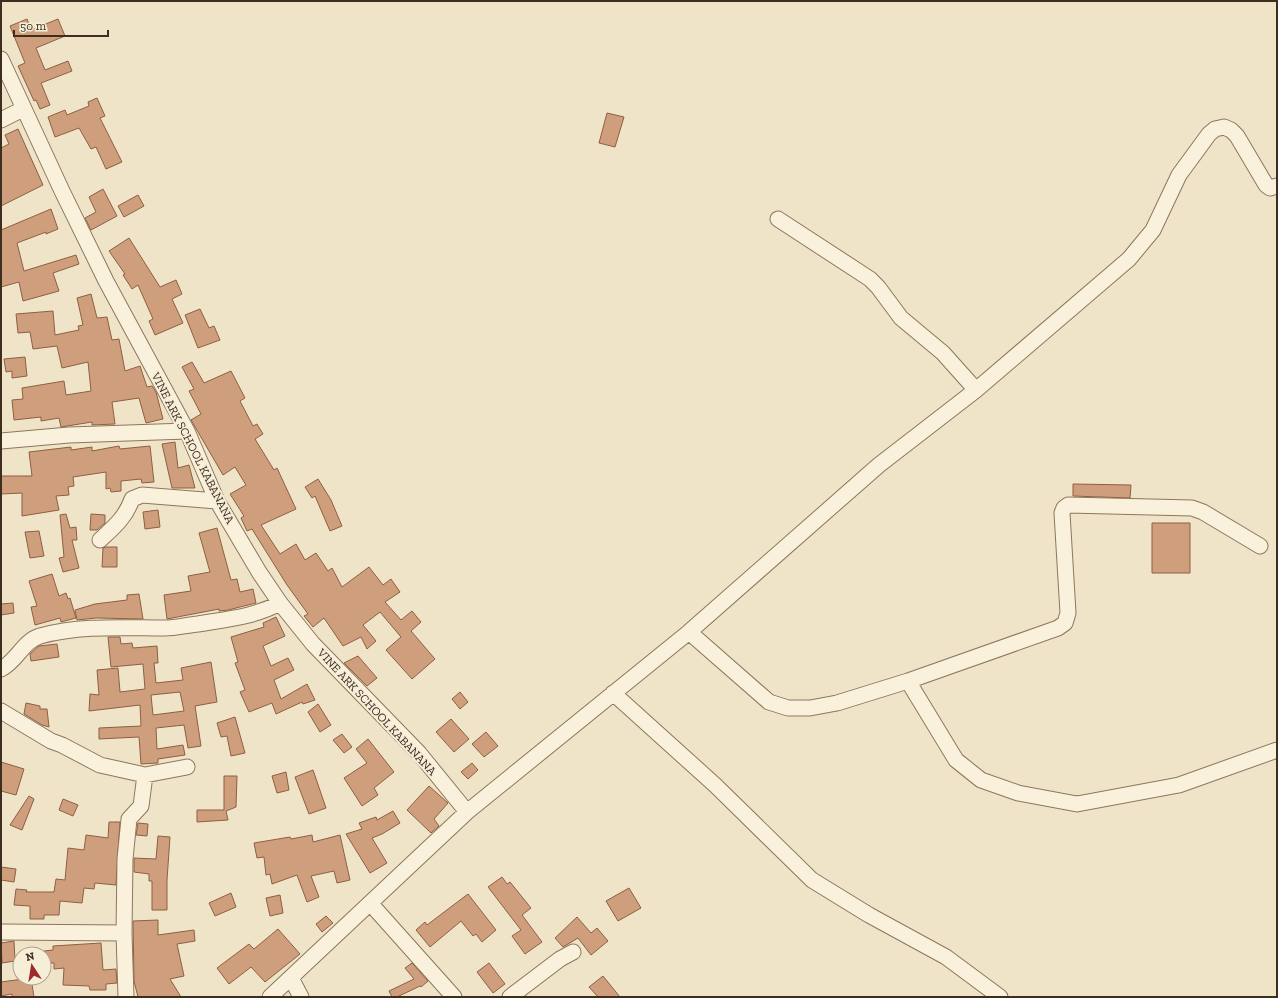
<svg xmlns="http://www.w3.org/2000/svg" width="1278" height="998" font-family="'Zilla Slab',serif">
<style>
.building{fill:#cf9f7d;stroke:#8d5f41;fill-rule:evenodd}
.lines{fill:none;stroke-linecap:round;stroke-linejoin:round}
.minor-casing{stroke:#8d765c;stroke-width:17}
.minor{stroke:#faf1dc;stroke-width:15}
.labels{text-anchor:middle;stroke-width:4;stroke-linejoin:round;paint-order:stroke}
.street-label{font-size:12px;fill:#3d2e20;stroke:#f7eed8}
</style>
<rect width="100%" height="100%" fill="#f0e4c8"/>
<path class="building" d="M 27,19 L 31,30 L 58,19 L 65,36 L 36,48 L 45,70 L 68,61 L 72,71 L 41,83 L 50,105 L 40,109 L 36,100 L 34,101 L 18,66 L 25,63 L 10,26 Z
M 97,98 L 105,116 L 100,118 L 122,162 L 106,169 L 96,147 L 91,149 L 79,128 L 55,137 L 48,117 L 65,110 L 67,115 L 89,106 L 88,102 Z
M 607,113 L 624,117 L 615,147 L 599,143 Z
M 18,129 L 43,185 L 1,206 L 1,148 L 9,144 L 5,135 Z
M 103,189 L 117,216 L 91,230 L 85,218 L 96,212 L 89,197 Z
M 138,195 L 144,206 L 124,217 L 118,206 Z
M 51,209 L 58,229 L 46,234 L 46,232 L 17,243 L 24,271 L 76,255 L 79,264 L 53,273 L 59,291 L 23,301 L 19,282 L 1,287 L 1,230 Z
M 129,238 L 160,287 L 176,280 L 182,294 L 172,299 L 183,323 L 155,335 L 149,321 L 153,319 L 138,285 L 132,289 L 123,275 L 125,274 L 109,251 Z
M 91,294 L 97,318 L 107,317 L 112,340 L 119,339 L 125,371 L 140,366 L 147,387 L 152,386 L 156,392 L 163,419 L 146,423 L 139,398 L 112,402 L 115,424 L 92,425 L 92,422 L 61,427 L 59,418 L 41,421 L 41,417 L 14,420 L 12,400 L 23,399 L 22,388 L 64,381 L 66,395 L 91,391 L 88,362 L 62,368 L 57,346 L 33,349 L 30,332 L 18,333 L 16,314 L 53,311 L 55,335 L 79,330 L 78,326 L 83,325 L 77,298 Z
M 200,309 L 209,328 L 214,326 L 220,340 L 198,348 L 185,315 Z
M 25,357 L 27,376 L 12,378 L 12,371 L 6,372 L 4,359 Z
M 192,362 L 204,383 L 231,371 L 245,398 L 240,401 L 253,426 L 257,424 L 263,434 L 255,439 L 274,470 L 277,468 L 296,509 L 261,525 L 280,554 L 296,544 L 305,560 L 316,553 L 328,571 L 332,568 L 342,587 L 369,567 L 383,585 L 391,579 L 400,592 L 385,602 L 401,620 L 412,611 L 421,622 L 411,631 L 435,659 L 412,679 L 386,650 L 401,637 L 380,612 L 363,625 L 376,641 L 367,649 L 361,637 L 343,646 L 324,618 L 313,627 L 304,616 L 308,614 L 287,585 L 252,529 L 247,531 L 241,518 L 244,516 L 230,494 L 246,485 L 235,467 L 223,475 L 191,420 L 201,414 L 189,391 L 194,389 L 182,367 Z
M 175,442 L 178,468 L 189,465 L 195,488 L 172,488 L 162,444 Z
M 119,446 L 120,449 L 150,446 L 154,482 L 142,483 L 141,479 L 121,481 L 121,491 L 111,492 L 110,488 L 106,489 L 106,472 L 73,477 L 74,486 L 68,487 L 69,495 L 56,496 L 59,510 L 22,516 L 22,493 L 1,494 L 1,476 L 32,476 L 29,452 L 71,447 L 71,450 L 92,447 L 92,451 Z
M 318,479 L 331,500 L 342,526 L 330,531 L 315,496 L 312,498 L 305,487 Z
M 1073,484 L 1131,485 L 1130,498 L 1073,496 Z
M 158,510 L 160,527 L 145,529 L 143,512 Z
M 66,514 L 70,528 L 76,527 L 77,540 L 72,540 L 79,568 L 63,572 L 59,558 L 64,557 L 60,515 Z
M 91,514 L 105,515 L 105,523 L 97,530 L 90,530 Z
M 1152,523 L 1190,523 L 1190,573 L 1152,573 Z
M 217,528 L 231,580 L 237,579 L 240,592 L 253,589 L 256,603 L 228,610 L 219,611 L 219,609 L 167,619 L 164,595 L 191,591 L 188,576 L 210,572 L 199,533 Z
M 39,531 L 44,556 L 30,558 L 25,532 Z
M 106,547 L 117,547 L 117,567 L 102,567 L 103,548 Z
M 52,574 L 59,596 L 66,593 L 68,599 L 70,598 L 76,618 L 61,622 L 60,618 L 35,625 L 31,607 L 37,606 L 29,581 Z
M 139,594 L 143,619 L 96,618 L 77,620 L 75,610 L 95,604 L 127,600 L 127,595 Z
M 13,603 L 14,613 L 1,615 L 1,604 Z
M 276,617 L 285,636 L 263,646 L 271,666 L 288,658 L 294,670 L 274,680 L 281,699 L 307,684 L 315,700 L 303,704 L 302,702 L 276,714 L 272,703 L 249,712 L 240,692 L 245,690 L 235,663 L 238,662 L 231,637 L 264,627 L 263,623 Z
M 108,637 L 120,637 L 121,644 L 132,643 L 133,648 L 157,646 L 158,663 L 154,663 L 156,683 L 183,680 L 181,668 L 211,662 L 217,702 L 195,706 L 201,746 L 188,748 L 184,725 L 156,728 L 157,749 L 183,745 L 185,755 L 158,759 L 158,763 L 141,764 L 139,737 L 99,739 L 99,728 L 141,726 L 140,705 L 89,711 L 90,694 L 99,695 L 97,670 L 118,668 L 120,692 L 145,689 L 143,664 L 111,667 ZM 180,692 L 184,711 L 153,715 L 151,695 Z
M 57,644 L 59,657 L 31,661 L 30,654 L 39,646 Z
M 358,656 L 377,678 L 367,686 L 344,663 Z
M 460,692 L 468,702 L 460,709 L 452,699 Z
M 26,703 L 40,706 L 40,709 L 47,709 L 49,727 L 42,725 L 24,714 Z
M 318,704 L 331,725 L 320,732 L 308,712 Z
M 235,717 L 245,753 L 231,756 L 227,736 L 221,737 L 217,723 Z
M 451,719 L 469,739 L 454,752 L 436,732 Z
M 486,732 L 498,746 L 484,757 L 472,744 Z
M 342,734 L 352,747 L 344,753 L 333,740 Z
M 368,739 L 394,772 L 374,788 L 378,795 L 362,806 L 344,778 L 367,763 L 356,749 Z
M 1,762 L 24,769 L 16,795 L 1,791 Z
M 472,763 L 478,770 L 468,779 L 461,772 Z
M 313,770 L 326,808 L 309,814 L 295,777 Z
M 286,772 L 289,790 L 277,793 L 272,776 Z
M 224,776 L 237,776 L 236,807 L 226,811 L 228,820 L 197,822 L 197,810 L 224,810 Z
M 429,786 L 448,803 L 434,819 L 439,826 L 431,833 L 407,810 Z
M 29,796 L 34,799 L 22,830 L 10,825 Z
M 63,799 L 78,805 L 73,816 L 59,810 Z
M 393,811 L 400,823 L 382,834 L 372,838 L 387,863 L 370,873 L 346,834 L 362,829 L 359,823 L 376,817 L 377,820 Z
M 109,822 L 120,822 L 116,885 L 95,883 L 94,889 L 84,888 L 82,903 L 60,901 L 59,915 L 44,915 L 44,919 L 30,919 L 30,906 L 14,905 L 16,889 L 27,890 L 26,892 L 54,892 L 56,879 L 65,880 L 68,848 L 84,850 L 86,835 L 108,838 Z
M 138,823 L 148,824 L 147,836 L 136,835 Z
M 312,835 L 313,842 L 340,835 L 350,880 L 337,883 L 334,871 L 311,876 L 319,897 L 307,902 L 297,875 L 272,884 L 270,874 L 266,875 L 264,857 L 257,858 L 254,843 L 290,837 L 291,839 Z
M 158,836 L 170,837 L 167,880 L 167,910 L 152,910 L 152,881 L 149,881 L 149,874 L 134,872 L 134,858 L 156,859 Z
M 1,867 L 16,869 L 14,882 L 1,880 Z
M 502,877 L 507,884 L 510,882 L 531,908 L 522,915 L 542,942 L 525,954 L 512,936 L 521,930 L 488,887 Z
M 629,888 L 641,908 L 618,921 L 606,901 Z
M 231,893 L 236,907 L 215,916 L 209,903 Z
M 468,894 L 496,930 L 482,942 L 476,934 L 473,936 L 461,921 L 430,947 L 416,930 L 425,922 L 427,925 Z
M 280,895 L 283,913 L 270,916 L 266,898 Z
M 326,916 L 333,923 L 322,932 L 316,924 Z
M 577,917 L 591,933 L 597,928 L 608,941 L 591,955 L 578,938 L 563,947 L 555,938 Z
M 158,920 L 158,935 L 194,930 L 195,941 L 177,944 L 184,976 L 170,979 L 181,997 L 138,997 L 134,981 L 133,921 Z
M 278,929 L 300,954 L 265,982 L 251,967 L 229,984 L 217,968 L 249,944 L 254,949 Z
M 14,941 L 15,961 L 2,963 L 1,943 Z
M 101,943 L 103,970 L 116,969 L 117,983 L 106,984 L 106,990 L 90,990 L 89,986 L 63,985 L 64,968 L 54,969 L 54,963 L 44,963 L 44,951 L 53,950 L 53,946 Z
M 412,963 L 428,981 L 421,987 L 420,986 L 397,997 L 392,997 L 389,991 L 414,979 L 405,968 Z
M 489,963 L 505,984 L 493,993 L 477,972 Z
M 603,976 L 620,997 L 598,997 L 589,987 Z
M 31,978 L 34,997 L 12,997 L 12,994 L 1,996 L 1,982 Z"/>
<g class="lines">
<g class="minor-casing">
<path id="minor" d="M 1,59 L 62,191 L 106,281 L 187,431 L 217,501 L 259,572 L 280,603 L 313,644 L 419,753 L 467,812
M 1,120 L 23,109
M 778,219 L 870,279 L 878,287 L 901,318 L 943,353 L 976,390
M 1,441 L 69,435 L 187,431
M 100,540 C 114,527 126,517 132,499 L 142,495 L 217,501
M 689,632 L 879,465 L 976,390 L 1129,259 L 1153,230 L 1179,175 L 1209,134 L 1215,129 L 1224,127 L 1231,130 L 1237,136 L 1266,185 L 1270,188 L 1277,186
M 1,669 C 17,661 23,641 40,636 C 81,625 123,628 165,628 C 175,628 187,625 198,624 C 227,619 254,617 280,603
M 908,681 L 956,760 L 981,780 L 1018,793 L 1077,804 L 1179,785 L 1277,750
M 613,693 L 715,785 L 812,880 L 869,915 L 946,957 L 1000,997
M 1,711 L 51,741 L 62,745 L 100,765 L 145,775 L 187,767
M 370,903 L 454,997
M 1,932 L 124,933
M 291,978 L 301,997
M 126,997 L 124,933 L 125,859 L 129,819 L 141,806 L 145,775
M 270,997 L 467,812 L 689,632 L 769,702 L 788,708 L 810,708 L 837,703 L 908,681 L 1058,628 L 1065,623 L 1068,613 L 1062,513 L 1064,508 L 1068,505 L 1192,508 L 1203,512 L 1260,546
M 510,997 L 560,959 L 573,952"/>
</g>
<use href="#minor" class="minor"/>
</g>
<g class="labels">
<g class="street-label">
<text transform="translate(193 448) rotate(63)" y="4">VINE ARK SCHOOL KABANANA</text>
<text transform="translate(377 712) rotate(47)" y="4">VINE ARK SCHOOL KABANANA</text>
</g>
</g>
<rect width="1278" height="998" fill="none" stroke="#3d2e20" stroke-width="4"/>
<g transform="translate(32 966) rotate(348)"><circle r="19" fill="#f7eed8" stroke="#ada18e"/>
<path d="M0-3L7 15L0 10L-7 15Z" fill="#9e2a2b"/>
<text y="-6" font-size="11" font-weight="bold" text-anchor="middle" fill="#3d2e20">N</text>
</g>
<path d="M14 30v6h94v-6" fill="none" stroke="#3d2e20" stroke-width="2"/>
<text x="20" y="30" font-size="12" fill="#3d2e20" stroke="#f7eed8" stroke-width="3" paint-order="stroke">50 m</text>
</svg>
